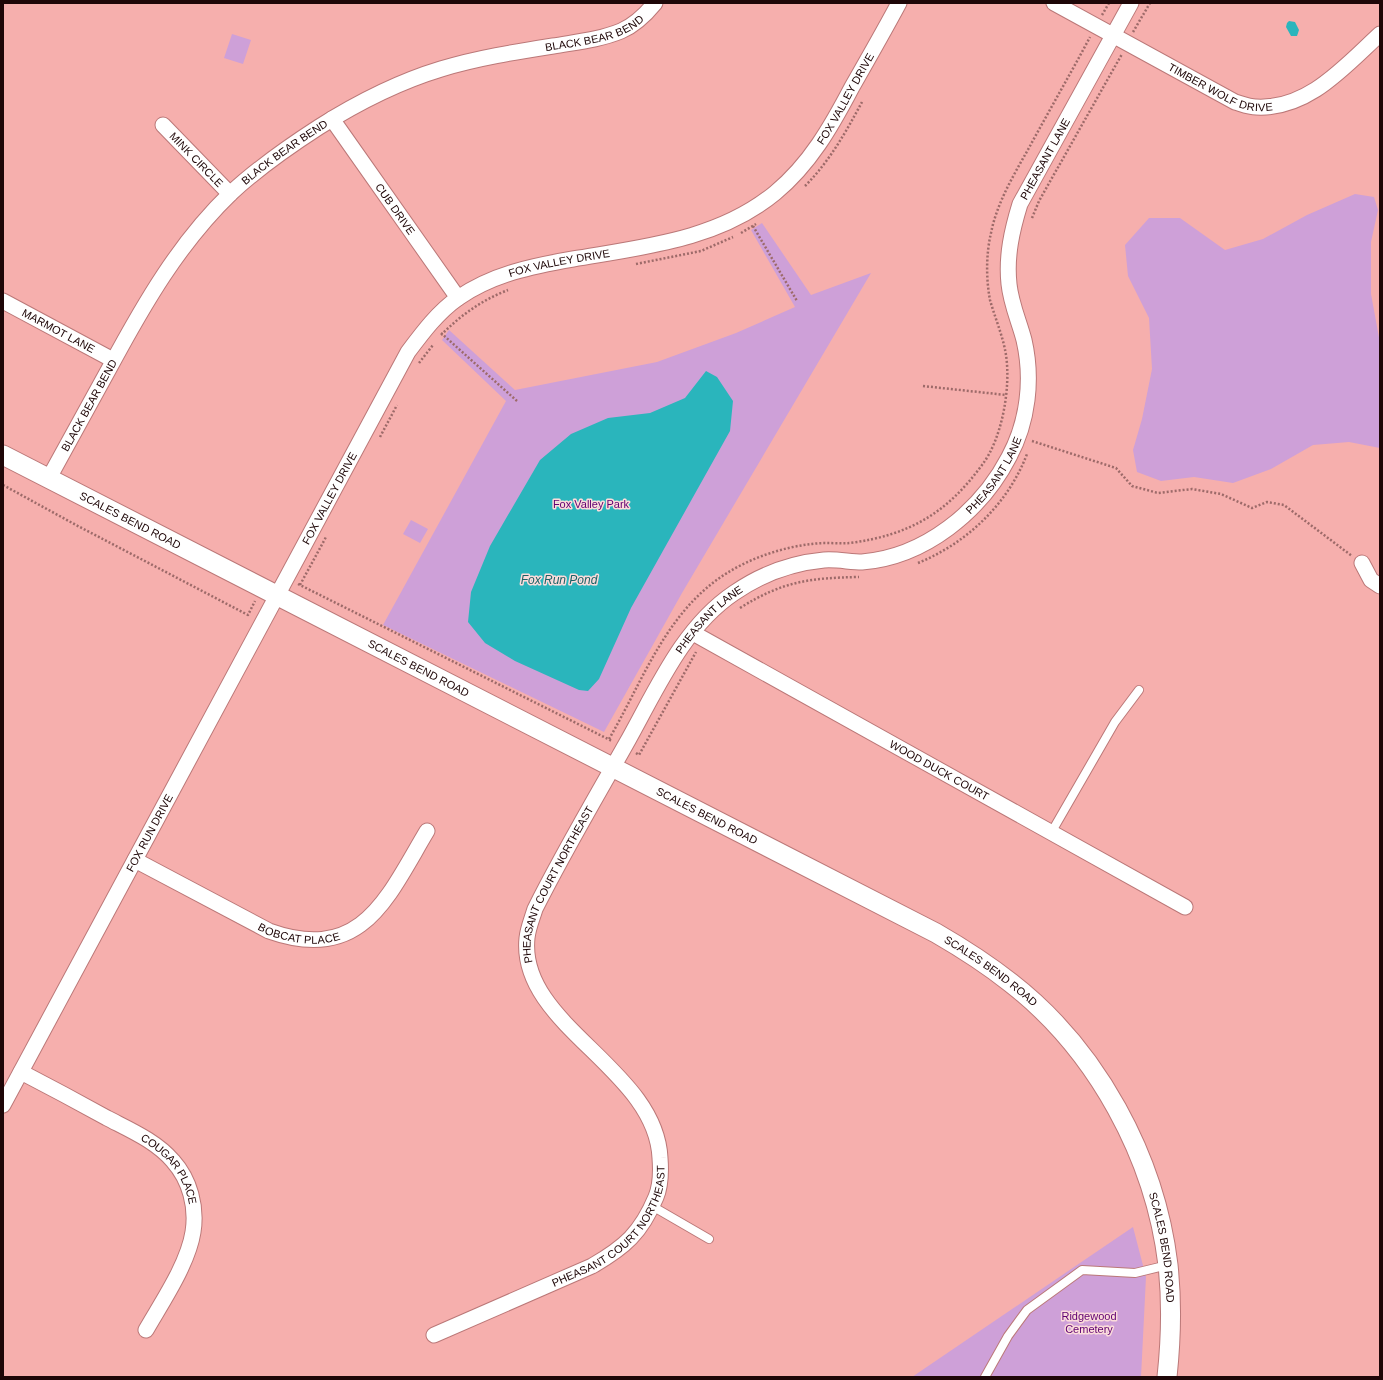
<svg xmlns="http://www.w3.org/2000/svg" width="1383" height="1380" font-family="Helvetica,sans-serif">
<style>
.green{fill:#cea0d8}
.water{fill:#2ab5bc}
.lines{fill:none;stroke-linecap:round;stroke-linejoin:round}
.service-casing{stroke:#bb7878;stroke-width:10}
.minor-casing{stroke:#bb7878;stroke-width:17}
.tertiary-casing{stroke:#bb7878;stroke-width:21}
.path{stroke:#9d6a69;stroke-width:2.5;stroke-dasharray:2 2;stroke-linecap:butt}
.service{stroke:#fff;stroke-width:8}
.minor{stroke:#fff;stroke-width:15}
.tertiary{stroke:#fff;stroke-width:19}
.labels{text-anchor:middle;stroke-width:3;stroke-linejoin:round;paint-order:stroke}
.street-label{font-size:11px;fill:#1e0607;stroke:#fbdcdb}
.park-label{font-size:11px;fill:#600171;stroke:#fbdcdb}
.water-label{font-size:12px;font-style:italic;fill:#1b6266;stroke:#fbdcdb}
</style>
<rect width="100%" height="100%" fill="#f6afad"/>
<path class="green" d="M 232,34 L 251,40 L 243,64 L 224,58 Z
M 1355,194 L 1374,197 L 1378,210 L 1371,242 L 1371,294 L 1380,343 L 1380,448 L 1349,442 L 1313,445 L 1271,469 L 1233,483 L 1194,477 L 1161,481 L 1137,472 L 1133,450 L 1142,419 L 1152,369 L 1149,318 L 1128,276 L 1125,245 L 1149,218 L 1180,218 L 1225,250 L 1263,239 L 1307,215 Z
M 762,223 L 811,295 L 871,273 L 682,593 L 604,732 L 383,625 L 506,401 L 442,340 L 449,330 L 515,390 L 657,362 L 736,333 L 795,307 L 751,230 Z
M 411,520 L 428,529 L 420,543 L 403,534 Z
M 1133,1227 L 1146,1277 L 1141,1377 L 912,1377 Z"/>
<path class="water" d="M 1289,21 L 1295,22 L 1299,30 L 1297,36 L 1291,36 L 1286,27 L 1287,23 Z
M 706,371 L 717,377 L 733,401 L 730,431 L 631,608 L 599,679 L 588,691 L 579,690 L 515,661 L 485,643 L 468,622 L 471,592 L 490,546 L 540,460 L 571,434 L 608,418 L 650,413 L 685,398 Z"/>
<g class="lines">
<g class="service-casing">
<path id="service" d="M 1051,833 L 1115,722 L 1139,690
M 652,1206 L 709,1239
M 985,1377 L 1008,1336 L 1027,1310 L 1082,1270 L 1135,1273 L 1168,1265"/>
</g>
<g class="minor-casing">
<g id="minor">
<path id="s1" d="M 1054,3 L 1235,102 C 1242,104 1249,107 1256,107 C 1308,110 1345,66 1380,34"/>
<path id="s2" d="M 332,119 L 458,298"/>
<path id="s3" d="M 163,125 L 230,194"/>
<path id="s4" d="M 3,301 L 113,360"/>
<path id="s5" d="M 49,478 C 69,441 90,404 110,367 C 144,304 179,243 231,193 C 258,168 288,147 319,127 C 357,103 398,82 441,69 C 477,58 515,52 553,46 C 576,42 599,40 621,31 C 635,25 646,14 655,3"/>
<path d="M 1362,563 L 1371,580 L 1380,586"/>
<path id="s6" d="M 693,633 L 1185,907"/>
<path id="s7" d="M 135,860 L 269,931 C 362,964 387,898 427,831"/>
<path id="s8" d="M 21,1072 C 50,1087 78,1102 107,1118 C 130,1130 156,1141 173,1161 C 190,1180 197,1207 193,1232 C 188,1264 162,1302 146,1330"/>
<path id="s9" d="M 3,1105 L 408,352 C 423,332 438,312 458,298 C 493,274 532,266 573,259 C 643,247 718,240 775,193 C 810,164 831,127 852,87 C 868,59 884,31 899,3"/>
<path id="s10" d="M 434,1335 L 592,1266 C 625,1247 641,1233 656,1197 C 661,1185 661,1171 660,1158 C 656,1068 518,1025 527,938 C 528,928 532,919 535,909 C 563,853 595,799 626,744 C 656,691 682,628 734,593 C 760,575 792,563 824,560 C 837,559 850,562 862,562 C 925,557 981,511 1009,457 C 1028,422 1033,379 1024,340 C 1019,321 1011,304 1009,284 C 1006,256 1012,230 1020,204 L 1131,3"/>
</g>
</g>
<g class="tertiary-casing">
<g id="tertiary">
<path id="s11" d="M 3,455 L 936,933 C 962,948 987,964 1011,983 C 1097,1050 1155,1157 1168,1265 C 1172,1302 1171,1340 1167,1377"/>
</g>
</g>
<path class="path" d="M 1102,15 L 1109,3
M 1133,32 L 1150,3
M 805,186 C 829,162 846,132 862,102
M 1032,218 L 1039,201 L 1122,54
M 753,226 L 797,301
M 741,233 L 756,224
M 636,264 L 701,251 L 733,237
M 441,333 L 517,401
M 441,335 C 461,315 482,300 508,290
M 419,363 L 433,345
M 923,386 L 1006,395
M 380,437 L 397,405
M 1032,441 L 1116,468 L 1132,486 L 1158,493 L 1192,489 L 1221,494 L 1252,508 L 1267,502 L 1284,505 L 1352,556
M 3,485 L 76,525 L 248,615 L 255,601
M 918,563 C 967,543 1008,504 1027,454
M 298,584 L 612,741
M 300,585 L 326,537
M 740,608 C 783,581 810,578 859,577
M 609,739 C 643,681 666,611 727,573 C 751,558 783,547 812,544 C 825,542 838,544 850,543 C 910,535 947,513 982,465 C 1002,439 1011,388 1006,355 C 1003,336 995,318 990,300 C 986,279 986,254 991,233 C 997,202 1015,173 1030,146 C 1050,109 1071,73 1090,37
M 636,753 L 639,755 L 696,652"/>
<use href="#service" class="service"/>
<use href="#minor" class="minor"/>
<use href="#tertiary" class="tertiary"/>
</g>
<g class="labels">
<g class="street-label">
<text dy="4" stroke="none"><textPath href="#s5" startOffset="743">BLACK BEAR BEND</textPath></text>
<text dy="4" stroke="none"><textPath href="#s1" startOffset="188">TIMBER WOLF DRIVE</textPath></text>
<text dy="4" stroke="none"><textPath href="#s9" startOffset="1385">FOX VALLEY DRIVE</textPath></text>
<text dy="4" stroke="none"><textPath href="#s5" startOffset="407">BLACK BEAR BEND</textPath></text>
<text dy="4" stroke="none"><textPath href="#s10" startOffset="1614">PHEASANT LANE</textPath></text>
<text dy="4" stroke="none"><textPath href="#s3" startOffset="48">MINK CIRCLE</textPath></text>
<text dy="4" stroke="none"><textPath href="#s2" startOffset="110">CUB DRIVE</textPath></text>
<text dy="4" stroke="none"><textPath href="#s9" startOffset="1037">FOX VALLEY DRIVE</textPath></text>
<text dy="4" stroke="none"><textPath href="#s4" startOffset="63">MARMOT LANE</textPath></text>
<text dy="4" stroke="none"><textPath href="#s5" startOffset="83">BLACK BEAR BEND</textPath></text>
<text dy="4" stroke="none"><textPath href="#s10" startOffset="1279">PHEASANT LANE</textPath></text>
<text dy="4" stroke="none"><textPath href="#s9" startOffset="689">FOX VALLEY DRIVE</textPath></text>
<text dy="4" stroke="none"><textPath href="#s11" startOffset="143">SCALES BEND ROAD</textPath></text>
<text dy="4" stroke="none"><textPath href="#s10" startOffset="943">PHEASANT LANE</textPath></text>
<text dy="4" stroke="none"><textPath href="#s11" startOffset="467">SCALES BEND ROAD</textPath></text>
<text dy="4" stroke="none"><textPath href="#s6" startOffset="282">WOOD DUCK COURT</textPath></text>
<text dy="4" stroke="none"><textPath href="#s11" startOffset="791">SCALES BEND ROAD</textPath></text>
<text dy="4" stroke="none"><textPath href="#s9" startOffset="309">FOX RUN DRIVE</textPath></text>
<text dy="4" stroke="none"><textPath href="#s10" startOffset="634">PHEASANT COURT NORTHEAST</textPath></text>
<text dy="4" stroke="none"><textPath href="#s7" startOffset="182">BOBCAT PLACE</textPath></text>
<text dy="4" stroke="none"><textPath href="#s11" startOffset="1115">SCALES BEND ROAD</textPath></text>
<text dy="4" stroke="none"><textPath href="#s8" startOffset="181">COUGAR PLACE</textPath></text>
<text dy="4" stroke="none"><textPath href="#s10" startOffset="215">PHEASANT COURT NORTHEAST</textPath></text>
<text dy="4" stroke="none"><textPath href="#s11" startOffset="1451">SCALES BEND ROAD</textPath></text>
</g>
<g class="park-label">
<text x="591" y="508">Fox Valley Park</text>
<text x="1089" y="1320">Ridgewood<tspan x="1089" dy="13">Cemetery</tspan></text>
</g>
<g class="water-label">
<text x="559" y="584">Fox Run Pond</text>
</g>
</g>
<rect width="1383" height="1380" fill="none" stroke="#1e0607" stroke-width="8"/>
</svg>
